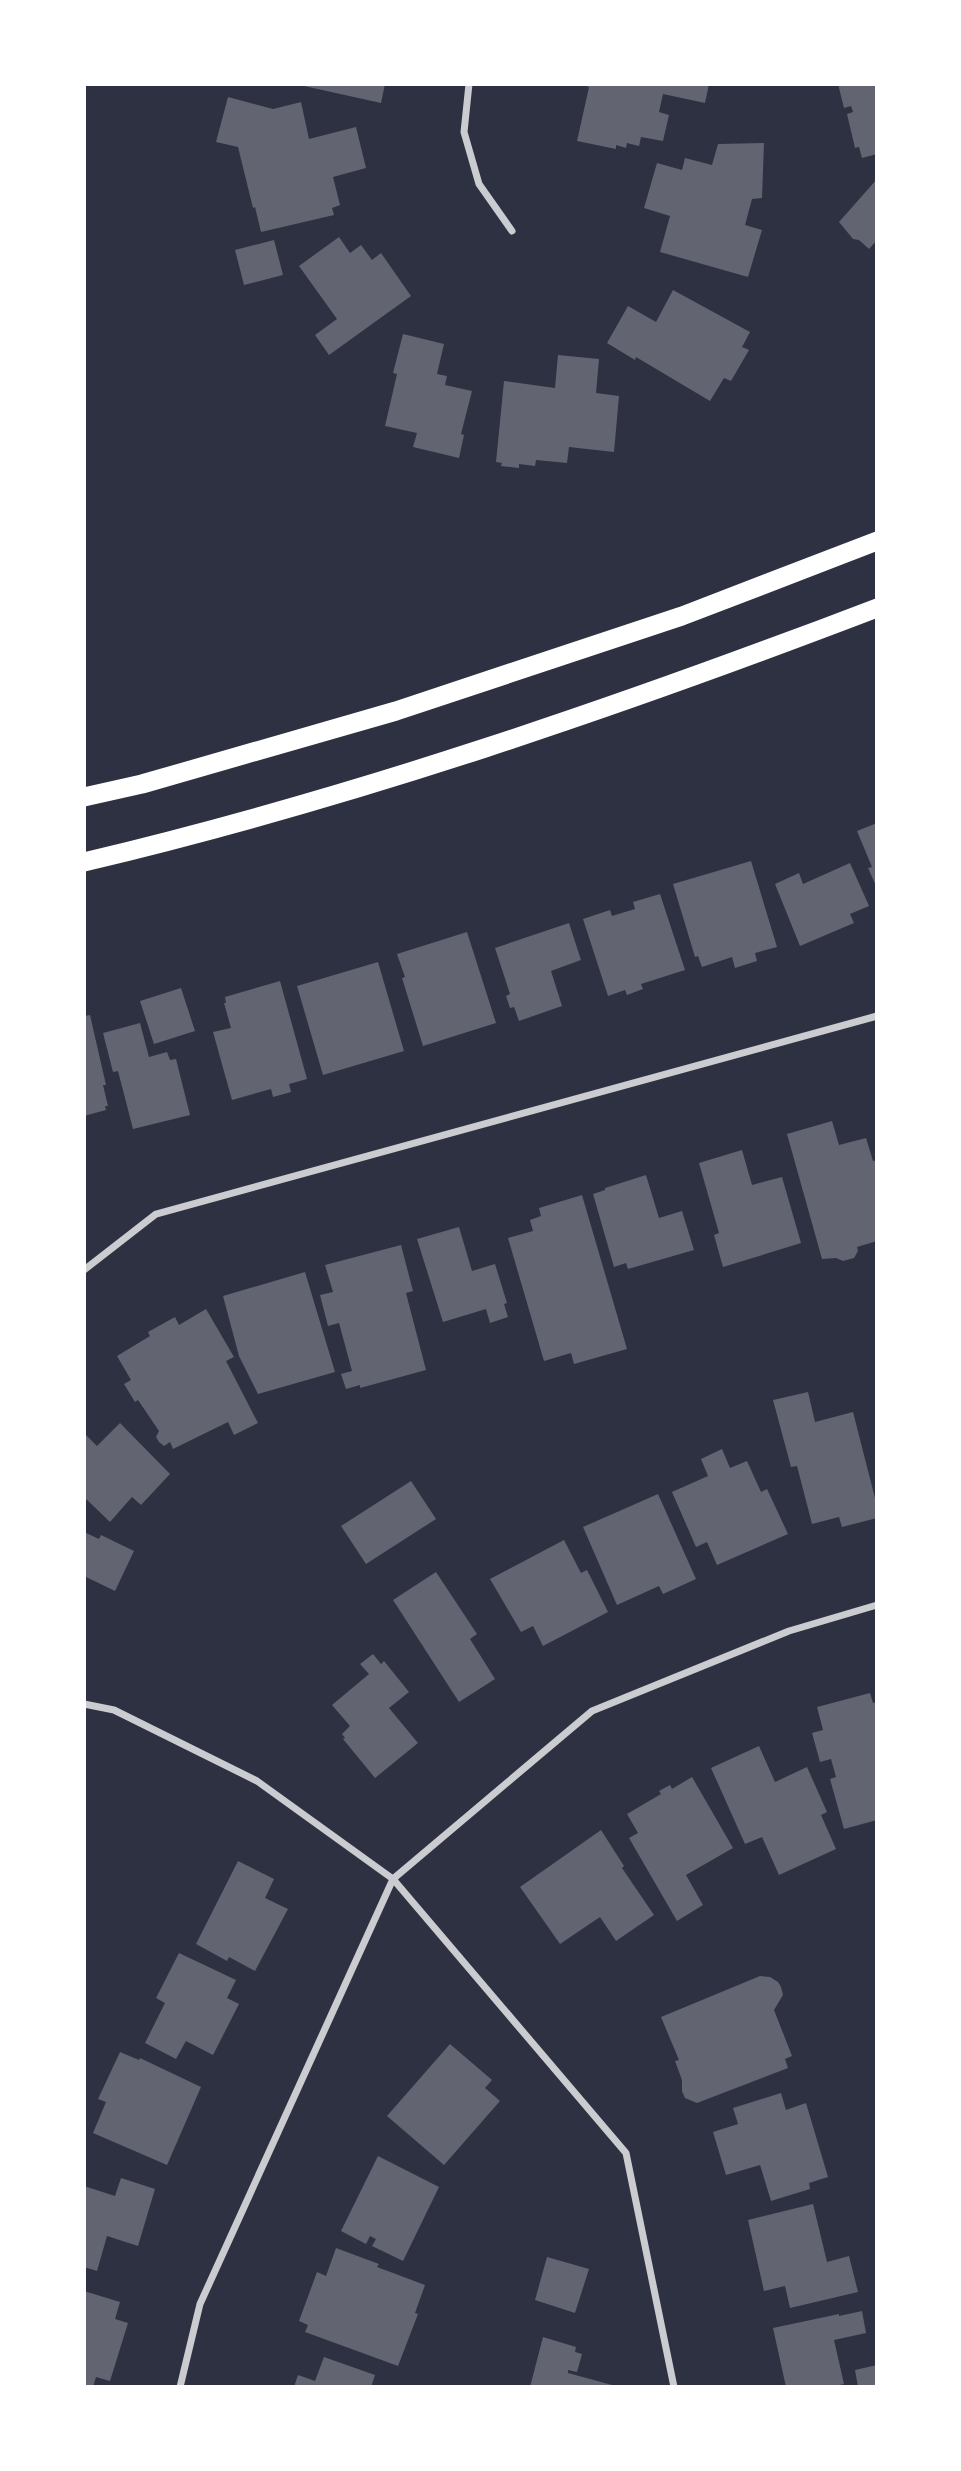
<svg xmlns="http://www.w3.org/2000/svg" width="961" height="2471" font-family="'Golos Text',sans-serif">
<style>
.building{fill:#626471}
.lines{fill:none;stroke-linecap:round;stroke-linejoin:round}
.minor{stroke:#caccd0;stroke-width:7}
.trunk{stroke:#fff;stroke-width:19}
</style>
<rect width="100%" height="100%" fill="#2d3142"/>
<path class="building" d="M 295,84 L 385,84 L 381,103 Z
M 579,84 L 709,84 L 705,103 L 663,94 L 659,112 L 669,115 L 663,141 L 641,137 L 639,146 L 627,143 L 626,148 L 616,145 L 616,149 L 577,141 L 589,87 Z
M 838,84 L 877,84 L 877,154 L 862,158 L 859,147 L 855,148 L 847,114 L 853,112 L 851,106 L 844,108 Z
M 228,97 L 273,109 L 301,102 L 309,139 L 356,127 L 366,168 L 333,177 L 340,205 L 332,208 L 334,215 L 261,232 L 255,207 L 253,208 L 238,147 L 216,142 Z
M 764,143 L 762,198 L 752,199 L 745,225 L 762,230 L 748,277 L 660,252 L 670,216 L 644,208 L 657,163 L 682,170 L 685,158 L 712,165 L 718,144 Z
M 877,179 L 877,240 L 869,249 L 859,240 L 853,239 L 839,222 Z
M 339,237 L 350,253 L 361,245 L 372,260 L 381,253 L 411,296 L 329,355 L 315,335 L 337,319 L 299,266 Z
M 274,240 L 283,275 L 244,285 L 235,250 Z
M 673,290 L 750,332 L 742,347 L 749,350 L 731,381 L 724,378 L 710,401 L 636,357 L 635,360 L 607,343 L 628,306 L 656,322 Z
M 403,334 L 444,344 L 437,374 L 447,376 L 445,385 L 472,391 L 461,434 L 464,435 L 459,458 L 413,447 L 417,433 L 385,426 L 397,374 L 393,373 Z
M 558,355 L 599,359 L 596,393 L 619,396 L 614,452 L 569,447 L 567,463 L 536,460 L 535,466 L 519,464 L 519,468 L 501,466 L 502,463 L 496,462 L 504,381 L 555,388 Z
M 877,823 L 877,888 L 868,868 L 872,867 L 857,831 Z
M 751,861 L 777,947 L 755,953 L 757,961 L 735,968 L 732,957 L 702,967 L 698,956 L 695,957 L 673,884 Z
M 850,863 L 869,906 L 850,914 L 854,923 L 800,946 L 775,884 L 799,873 L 803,884 Z
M 660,894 L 685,970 L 641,984 L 643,989 L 627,995 L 625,990 L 608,996 L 583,919 L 610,910 L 612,916 L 635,909 L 633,902 Z
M 569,923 L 581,960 L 551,971 L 562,1006 L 519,1021 L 514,1007 L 510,1008 L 506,996 L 510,994 L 495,948 Z
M 467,932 L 496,1023 L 423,1046 L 402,978 L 405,977 L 397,954 Z
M 378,962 L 404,1051 L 323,1075 L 297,986 Z
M 280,981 L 307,1079 L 289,1084 L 291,1092 L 273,1097 L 271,1089 L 232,1100 L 213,1032 L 231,1028 L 224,1003 L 226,1003 L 225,997 Z
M 181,988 L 195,1031 L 154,1044 L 140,1001 Z
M 90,1015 L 106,1085 L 103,1085 L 108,1106 L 105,1106 L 106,1110 L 84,1116 L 84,1016 Z
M 140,1023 L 149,1057 L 167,1052 L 170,1060 L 176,1059 L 190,1115 L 133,1129 L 118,1071 L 113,1072 L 103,1033 Z
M 832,1121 L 839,1145 L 866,1138 L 873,1161 L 877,1160 L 877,1241 L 857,1247 L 858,1251 L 854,1258 L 843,1261 L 836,1258 L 822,1259 L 787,1134 Z
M 742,1150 L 752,1185 L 782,1177 L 801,1243 L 723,1267 L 714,1235 L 719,1233 L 699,1163 Z
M 646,1175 L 659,1218 L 682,1211 L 694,1250 L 628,1269 L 626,1263 L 614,1267 L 593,1194 L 605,1190 L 605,1188 Z
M 582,1195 L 627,1349 L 574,1364 L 571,1353 L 544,1361 L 508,1238 L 533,1231 L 530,1220 L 541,1216 L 539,1208 Z
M 459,1227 L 472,1271 L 495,1264 L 507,1303 L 504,1304 L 508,1317 L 490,1323 L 486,1309 L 443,1322 L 417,1239 Z
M 401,1245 L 413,1291 L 406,1293 L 426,1370 L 360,1388 L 360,1385 L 346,1389 L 341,1374 L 352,1371 L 339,1323 L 328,1326 L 320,1295 L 333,1292 L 325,1265 Z
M 305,1272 L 335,1372 L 258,1394 L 239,1356 L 223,1296 Z
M 206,1309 L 234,1357 L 226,1361 L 258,1423 L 234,1435 L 228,1422 L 173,1449 L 170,1442 L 164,1446 L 159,1442 L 156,1437 L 159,1431 L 138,1400 L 135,1402 L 124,1384 L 131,1380 L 117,1356 L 150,1336 L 148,1332 L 175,1317 L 179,1325 Z
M 808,1392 L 815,1422 L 853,1412 L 877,1506 L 877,1518 L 842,1527 L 839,1517 L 812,1524 L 797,1466 L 791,1467 L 773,1400 Z
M 120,1423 L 170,1474 L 141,1505 L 132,1497 L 110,1522 L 84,1497 L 84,1433 L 97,1446 Z
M 722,1449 L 730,1468 L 747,1461 L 761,1492 L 767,1489 L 788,1534 L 717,1565 L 707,1542 L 696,1547 L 672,1492 L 708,1476 L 701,1459 Z
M 411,1481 L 436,1519 L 366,1564 L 341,1526 Z
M 658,1494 L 696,1579 L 663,1594 L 659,1586 L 617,1605 L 583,1527 Z
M 84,1532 L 99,1539 L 101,1535 L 134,1551 L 115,1591 L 84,1576 Z
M 564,1540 L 581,1573 L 587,1570 L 608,1612 L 543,1646 L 533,1626 L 521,1632 L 490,1579 Z
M 436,1572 L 477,1634 L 470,1639 L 495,1679 L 459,1702 L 393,1600 Z
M 373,1654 L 381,1664 L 384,1661 L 409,1692 L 389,1708 L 418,1743 L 375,1778 L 343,1739 L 345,1738 L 342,1734 L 350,1726 L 332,1705 L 369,1674 L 360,1664 Z
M 870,1693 L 873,1703 L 877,1702 L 877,1820 L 844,1829 L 830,1779 L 836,1777 L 831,1759 L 820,1762 L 812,1733 L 823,1730 L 817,1707 Z
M 759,1746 L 775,1782 L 807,1767 L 827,1812 L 821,1815 L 836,1849 L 779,1875 L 762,1837 L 745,1844 L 711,1768 Z
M 692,1777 L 733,1848 L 686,1875 L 703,1905 L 677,1921 L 629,1838 L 638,1833 L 627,1814 L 661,1794 L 659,1791 L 670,1785 L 672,1789 Z
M 601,1830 L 624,1866 L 622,1868 L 654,1915 L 616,1941 L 600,1917 L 560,1944 L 520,1887 Z
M 238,1861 L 274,1879 L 265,1898 L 288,1909 L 255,1971 L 229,1957 L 227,1961 L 196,1944 Z
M 179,1953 L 236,1980 L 227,1998 L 239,2004 L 213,2055 L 186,2041 L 176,2059 L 145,2043 L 165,2003 L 156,1998 Z
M 760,1976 L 770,1977 L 778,1982 L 781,1987 L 783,1995 L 774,2010 L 792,2056 L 785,2059 L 788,2068 L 697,2103 L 685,2098 L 682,2091 L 682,2080 L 675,2061 L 679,2060 L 661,2017 Z
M 450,2044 L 492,2080 L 485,2088 L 500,2101 L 444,2165 L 387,2116 Z
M 120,2052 L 139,2060 L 140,2058 L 201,2087 L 167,2165 L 93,2133 L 106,2102 L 98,2099 Z
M 781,2093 L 786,2110 L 806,2103 L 828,2177 L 809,2183 L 810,2189 L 771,2201 L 760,2165 L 726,2175 L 713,2132 L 738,2124 L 733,2108 Z
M 378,2156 L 439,2187 L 403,2261 L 372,2246 L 376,2239 L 370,2236 L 366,2244 L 341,2231 Z
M 121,2178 L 155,2189 L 138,2246 L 107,2236 L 97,2271 L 84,2267 L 84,2186 L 115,2196 Z
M 813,2204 L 827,2262 L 849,2256 L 858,2292 L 790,2308 L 785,2286 L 764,2291 L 748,2220 Z
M 336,2248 L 379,2264 L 377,2267 L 425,2285 L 415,2313 L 418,2314 L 398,2366 L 305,2332 L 308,2325 L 299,2321 L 317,2272 L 326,2276 Z
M 547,2257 L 589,2269 L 575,2313 L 535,2300 Z
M 84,2291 L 120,2302 L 115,2319 L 128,2323 L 110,2381 L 96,2377 L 93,2387 L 84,2387 Z
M 862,2311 L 866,2333 L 834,2340 L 844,2384 L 832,2387 L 786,2387 L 773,2328 L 839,2314 L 839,2316 Z
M 543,2337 L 576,2347 L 575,2352 L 582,2354 L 577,2372 L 568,2370 L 568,2373 L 612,2385 L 611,2387 L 530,2387 Z
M 324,2357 L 375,2375 L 371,2387 L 294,2387 L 298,2375 L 315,2381 Z
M 877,2365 L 877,2387 L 858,2387 L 855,2370 Z"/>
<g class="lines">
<path class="minor" d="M 469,84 L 464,132 L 479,184 L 512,231
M 84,1270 L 156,1214 L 877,1016
M 84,1704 L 114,1710 L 257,1781 L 393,1879 L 626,2153 L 674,2387
M 180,2387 L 200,2304 L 393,1879 L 592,1711 L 789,1631 L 877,1605"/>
<path class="trunk" d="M 84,797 L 142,784 L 396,711 L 682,616 L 877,541
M 84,862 C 354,798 618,707 877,608"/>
</g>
<rect width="961" height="2471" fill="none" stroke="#ffffff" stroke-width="172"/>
</svg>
